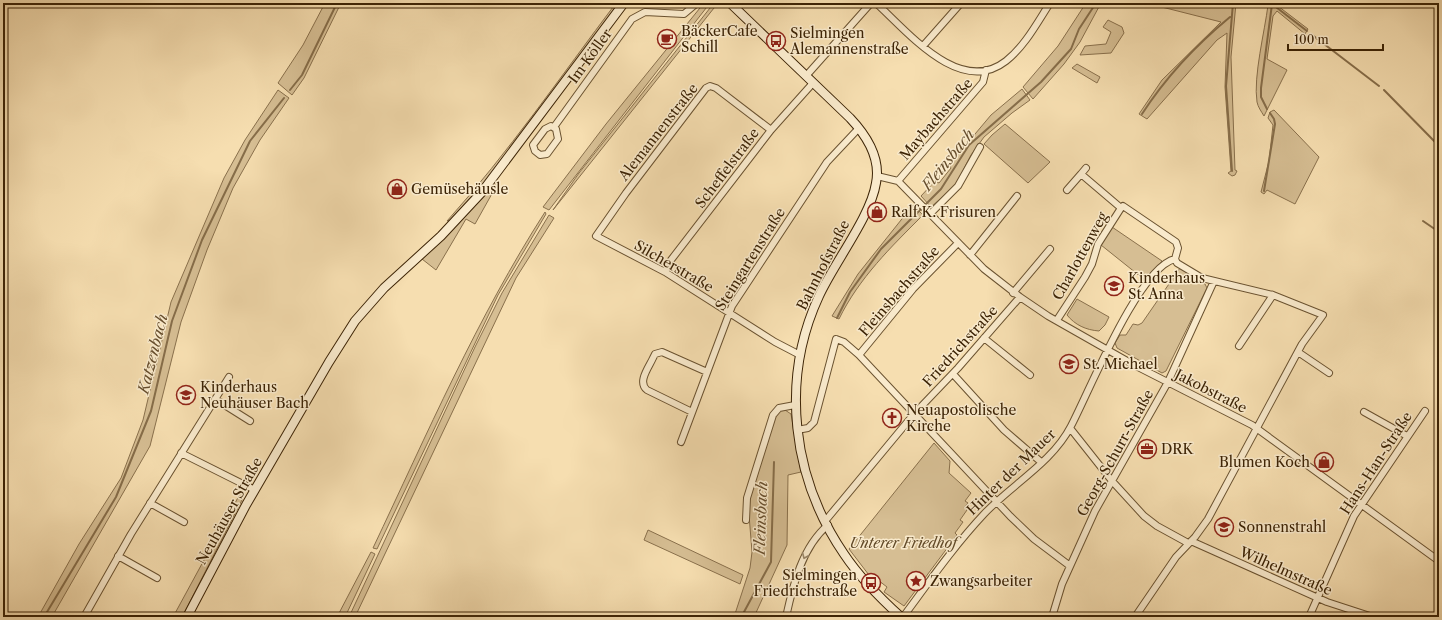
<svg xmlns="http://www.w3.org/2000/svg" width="1442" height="620" font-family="'Libre Caslon Text',serif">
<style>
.green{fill:#d6be93;stroke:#89704c}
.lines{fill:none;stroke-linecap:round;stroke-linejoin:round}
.stream{stroke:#866d49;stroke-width:2}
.street-casing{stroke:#6a5230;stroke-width:8}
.secondary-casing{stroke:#3c2305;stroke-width:10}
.street{stroke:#f9eacc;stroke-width:6}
.secondary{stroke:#f9eacc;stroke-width:8}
.oneway{stroke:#9a8668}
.labels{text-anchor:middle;stroke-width:3;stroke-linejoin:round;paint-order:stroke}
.poi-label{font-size:14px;fill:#3c2305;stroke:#f9eacc;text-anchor:start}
.street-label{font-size:14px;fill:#3c2305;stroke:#f9eacc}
.park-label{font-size:14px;font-style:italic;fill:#624a28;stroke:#f9eacc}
.water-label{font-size:15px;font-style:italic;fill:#674e2d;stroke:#f9eacc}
</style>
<rect width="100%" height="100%" fill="#f6deb0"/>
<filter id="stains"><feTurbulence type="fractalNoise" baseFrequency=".005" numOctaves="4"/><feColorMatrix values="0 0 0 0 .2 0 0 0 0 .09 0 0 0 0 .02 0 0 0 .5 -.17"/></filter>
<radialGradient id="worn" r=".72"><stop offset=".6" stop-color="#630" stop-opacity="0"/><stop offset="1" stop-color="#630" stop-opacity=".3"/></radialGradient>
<path class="green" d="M 325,3 L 341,3 L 304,78 L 292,95 L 278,83 L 303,45 Z
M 616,3 L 619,3 L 484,183 L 451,220 L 447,221 C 508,153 561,76 616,3 Z
M 704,3 L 710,3 L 549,210 L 543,207 L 606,124 Z
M 714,3 L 718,3 L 553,210 L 579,173 Z
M 1086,3 L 1101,3 L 1080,42 L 1064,64 L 1033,99 L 1023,87 L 1058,46 Z
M 1146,3 L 1236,3 L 1231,57 L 1235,170 L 1237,171 L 1235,175 L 1232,176 L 1228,173 L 1231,171 L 1225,87 L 1227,33 L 1217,40 L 1147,119 L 1139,114 L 1162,80 L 1221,22 Z
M 1266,3 L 1274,3 L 1308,29 L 1305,34 L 1277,11 L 1273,16 L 1267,59 L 1287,70 L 1264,116 C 1261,111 1258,107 1257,102 C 1253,77 1265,30 1268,5 Z
M 1108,20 L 1122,27 L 1124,33 L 1111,53 L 1080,55 L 1085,46 L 1106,44 L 1111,32 L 1103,27 Z
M 1077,64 L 1100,77 L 1097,83 L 1072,68 Z
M 1022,89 L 1030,100 L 1012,113 L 984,137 L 971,155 L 955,186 L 931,207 L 921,196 L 935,181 L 939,183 L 951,168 L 949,165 L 991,115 Z
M 278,90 L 289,98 L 260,140 L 233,188 L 207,250 L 181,322 L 150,446 L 53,615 L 56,617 L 38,617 L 79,544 L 121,478 L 143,420 L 171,302 L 224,178 L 245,140 Z
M 1274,110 L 1319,157 L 1295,204 L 1267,190 L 1264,194 L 1261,192 L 1269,161 L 1273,125 L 1268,118 L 1270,112 Z
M 1005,124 L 1050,162 L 1028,183 L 984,144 L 992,135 Z
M 494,181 L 498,183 L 475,224 L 466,219 L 436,270 L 422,259 L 390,286 Z
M 913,205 L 923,215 C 891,247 859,278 839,319 L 832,316 L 858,274 Z
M 545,212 L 546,214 L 498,295 L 377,549 L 373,548 C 427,434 477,318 545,212 Z
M 549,215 L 554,218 L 516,278 L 355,617 L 349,617 L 475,347 L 502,293 Z
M 1112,227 L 1162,261 L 1146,281 L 1101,245 Z
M 1180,268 L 1205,284 L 1207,288 L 1166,371 L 1162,373 L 1117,348 L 1115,343 L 1120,335 L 1126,335 L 1133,324 L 1138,325 L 1142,323 Z
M 1077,299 L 1109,317 L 1105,325 L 1099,331 C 1086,330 1075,325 1067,315 Z
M 785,410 L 791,414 L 801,472 L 788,475 L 787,545 L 754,617 L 734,617 L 750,568 L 752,552 L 748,502 L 776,413 L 778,411 Z
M 934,443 L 950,461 L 949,473 L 971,493 L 965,501 L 968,503 L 964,508 L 967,510 L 960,520 L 963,522 L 955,533 L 957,535 L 904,606 L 884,592 L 887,587 L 874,577 L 872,579 L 849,549 Z
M 241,492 L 243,495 L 242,500 L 182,617 L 173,617 Z
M 648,530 L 743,575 L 740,584 L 644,540 Z
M 371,552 L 375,554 L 345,617 L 337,617 Z"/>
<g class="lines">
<path class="stream" d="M 1272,4 L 1307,31
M 1311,34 L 1379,86
M 290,90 L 302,75 L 337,3
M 1384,90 L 1439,146
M 1267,109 L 1261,97 L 1261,88 L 1272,4
M 1142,114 C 1166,77 1196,45 1230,17
M 1232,171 L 1226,86 L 1233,3
M 1264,191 L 1275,124 L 1274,119 L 1270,113
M 1423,221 L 1439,232
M 837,318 L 850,292 L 881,249 L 941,189 L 969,145 L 1041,82 L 1071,49 L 1079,29 L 1096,3
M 44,617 L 116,497 L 151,411 L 172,321 L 202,240 L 250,141 L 284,98
M 743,617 L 744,612 L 771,562 L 774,462"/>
<g class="street-casing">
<path id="street" d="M 876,3 C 907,31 960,97 1006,61 C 1025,46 1037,23 1050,3
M 923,46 L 961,3
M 806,76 L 871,3
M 551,126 L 556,129 L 558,139 L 547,154 L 540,155 L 535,151 L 533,145 L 545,129 Z
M 554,127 L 632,19 L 645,12 L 684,14 L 697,3
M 771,130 L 716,88 L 710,86 L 706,88 L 626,193 L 596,236 L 665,272 L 775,342 L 800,355
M 1081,174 L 1086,168
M 877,176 L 898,181 L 984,269 L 1020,297 L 1048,316 L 1136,366 L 1252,425 L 1439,561
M 898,181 L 983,82 L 986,70
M 1067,190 L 1081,174 L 1121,208
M 1121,208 L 1123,206 L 1176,242 L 1178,248 L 1175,259 L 1177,263 L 1202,278 L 1273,295 L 1323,315 L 1302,344 L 1208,519 L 1195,537 L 1176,557 L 1135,617
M 930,214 L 958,186 L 980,147
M 970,255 L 1017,196
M 665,272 L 671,260 L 771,130 L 813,83
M 1013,293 L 1050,249
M 1057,320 L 1085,277 L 1092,264 L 1098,244 L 1121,208
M 984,338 L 1030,375
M 1239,346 L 1273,295
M 1298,352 L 1329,373
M 859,355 L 913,289 L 958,243
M 953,374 L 1004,430 L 1041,462
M 215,399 L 250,421
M 692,412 L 647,390 C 637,382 649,367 653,358 L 655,354 L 662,352 L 707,372
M 1364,412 L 1407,436
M 1070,428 L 1112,481 L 1144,516 L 1157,526 L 1188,543
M 797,430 L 808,428 L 814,422 L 836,339 L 844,342 L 859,355 L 1010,516 L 1034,539 L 1070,566
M 681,442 L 732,306 L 827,162 L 859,128
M 181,453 L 255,490
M 150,503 L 184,522
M 746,520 L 747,498 L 773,415 L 779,408 L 795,405
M 826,520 L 914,414 L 958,368 L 1020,297
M 1191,541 L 1327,602 L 1373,617
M 118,556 L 157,578
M 84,617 L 131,534 L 229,377
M 786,617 C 793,585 802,547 828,525
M 903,617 C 929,582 954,546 984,514 C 1011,485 1052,463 1071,426 C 1089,392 1139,267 1175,259
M 1052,617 L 1062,584 L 1095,511 L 1168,382 L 1214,281
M 1309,617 L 1354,516 L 1425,411"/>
</g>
<g class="secondary-casing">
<path id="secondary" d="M 730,3 L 850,118 C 867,136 881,158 876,183 C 871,216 834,263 819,296 C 780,380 792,478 844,554 C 860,578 880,598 901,617
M 187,617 L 246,505 L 329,362 L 355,321 L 384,288 L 441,236 L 482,192 L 624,3"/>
</g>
<use href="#street" class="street"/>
<use href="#secondary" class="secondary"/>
</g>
<defs><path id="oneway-chevron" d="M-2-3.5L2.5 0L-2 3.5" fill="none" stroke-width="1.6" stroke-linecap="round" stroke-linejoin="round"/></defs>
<use class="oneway" href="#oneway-chevron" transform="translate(805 556) rotate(113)"/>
<defs>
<g id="cafe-ring" transform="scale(1)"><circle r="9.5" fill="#f9eacc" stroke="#8f2418" stroke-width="1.5"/><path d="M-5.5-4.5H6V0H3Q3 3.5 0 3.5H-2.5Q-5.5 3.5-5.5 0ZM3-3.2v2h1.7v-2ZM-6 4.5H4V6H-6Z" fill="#8f2418"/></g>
<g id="bus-ring" transform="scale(1)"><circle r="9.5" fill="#f9eacc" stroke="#8f2418" stroke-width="1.5"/><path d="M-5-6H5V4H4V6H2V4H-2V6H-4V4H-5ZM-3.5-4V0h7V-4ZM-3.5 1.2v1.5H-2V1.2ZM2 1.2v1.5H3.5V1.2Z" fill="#8f2418"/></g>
<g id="shop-ring" transform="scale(1)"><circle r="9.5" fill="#f9eacc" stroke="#8f2418" stroke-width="1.5"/><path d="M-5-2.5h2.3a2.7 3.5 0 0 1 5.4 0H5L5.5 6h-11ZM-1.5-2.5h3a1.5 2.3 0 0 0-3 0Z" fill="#8f2418"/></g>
<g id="school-ring" transform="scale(1)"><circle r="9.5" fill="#f9eacc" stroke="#8f2418" stroke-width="1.5"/><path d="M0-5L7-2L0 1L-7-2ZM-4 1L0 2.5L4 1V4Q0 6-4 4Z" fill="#8f2418"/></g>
<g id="church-ring" transform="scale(1)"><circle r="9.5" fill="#f9eacc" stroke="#8f2418" stroke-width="1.5"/><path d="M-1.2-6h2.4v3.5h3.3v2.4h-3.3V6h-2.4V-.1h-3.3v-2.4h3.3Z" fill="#8f2418"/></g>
<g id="office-ring" transform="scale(1)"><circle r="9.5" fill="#f9eacc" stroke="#8f2418" stroke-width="1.5"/><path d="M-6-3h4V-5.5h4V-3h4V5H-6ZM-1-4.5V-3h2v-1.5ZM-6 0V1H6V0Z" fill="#8f2418"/></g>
<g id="sight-ring" transform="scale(1)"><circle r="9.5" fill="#f9eacc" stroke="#8f2418" stroke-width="1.5"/><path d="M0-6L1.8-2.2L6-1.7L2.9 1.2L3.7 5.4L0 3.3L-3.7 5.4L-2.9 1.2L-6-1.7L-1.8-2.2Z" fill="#8f2418"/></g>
</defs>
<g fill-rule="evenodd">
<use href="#cafe-ring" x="667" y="39"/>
<use href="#bus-ring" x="776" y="41"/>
<use href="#shop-ring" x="397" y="189"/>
<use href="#shop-ring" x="877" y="212"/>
<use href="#school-ring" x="1114" y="286"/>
<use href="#school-ring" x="1069" y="364"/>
<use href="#school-ring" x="186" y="395"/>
<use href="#church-ring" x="892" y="418"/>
<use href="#office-ring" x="1147" y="449"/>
<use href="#shop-ring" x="1324" y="462"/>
<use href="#school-ring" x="1224" y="527"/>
<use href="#sight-ring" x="916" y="581"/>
<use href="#bus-ring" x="871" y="583"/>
</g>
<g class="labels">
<g class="poi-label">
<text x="681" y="36">BäckerCafe<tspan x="681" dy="16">Schill</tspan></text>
<text x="790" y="38">Sielmingen<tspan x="790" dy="16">Alemannenstraße</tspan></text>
<text x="411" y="194">Gemüsehäusle</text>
<text x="891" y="217">Ralf K. Frisuren</text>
<text x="1128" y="283">Kinderhaus<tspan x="1128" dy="16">St. Anna</tspan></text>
<text x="1083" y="369">St. Michael</text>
<text x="200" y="392">Kinderhaus<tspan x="200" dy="16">Neuhäuser Bach</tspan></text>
<text x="906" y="415">Neuapostolische<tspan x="906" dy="16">Kirche</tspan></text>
<text x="1161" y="454">DRK</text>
<text x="1310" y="467" text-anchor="end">Blumen Koch</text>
<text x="1238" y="532">Sonnenstrahl</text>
<text x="857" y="580" text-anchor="end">Sielmingen<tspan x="857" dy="16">Friedrichstraße</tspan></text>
<text x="930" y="586">Zwangsarbeiter</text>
</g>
<g class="street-label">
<text transform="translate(590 56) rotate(-54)" y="5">Im Köller</text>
<text transform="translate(936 119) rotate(-49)" y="5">Maybachstraße</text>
<text transform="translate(658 132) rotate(-52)" y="5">Alemannenstraße</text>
<text transform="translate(727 168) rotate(-53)" y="5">Scheffelstraße</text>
<text transform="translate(1080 256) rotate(-61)" y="5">Charlottenweg</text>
<text transform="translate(750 259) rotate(-58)" y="5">Steingartenstraße</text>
<text transform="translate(823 265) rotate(-63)" y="5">Bahnhofstraße</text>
<text transform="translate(674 266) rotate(30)" y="5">Silcherstraße</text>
<text transform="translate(899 291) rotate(-49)" y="5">Fleinsbachstraße</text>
<text transform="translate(960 346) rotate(-48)" y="5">Friedrichstraße</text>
<text transform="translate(1211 391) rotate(27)" y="5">Jakobstraße</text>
<text transform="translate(1115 453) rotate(-61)" y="5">Georg-Schurr-Straße</text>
<text transform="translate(1376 463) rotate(-57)" y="5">Hans-Han-Straße</text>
<text transform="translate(1011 472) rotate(-44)" y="5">Hinter der Mauer</text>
<text transform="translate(229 511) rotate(-61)" y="5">Neuhäuser Straße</text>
<text transform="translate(1286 571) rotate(24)" y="5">Wilhelmstraße</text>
</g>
<g class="park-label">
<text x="903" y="548">Unterer Friedhof</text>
</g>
<g class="water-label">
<text transform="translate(948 160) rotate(-51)" y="5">Fleinsbach</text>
<text transform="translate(153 354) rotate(-76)" y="5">Katzenbach</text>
<text transform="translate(761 518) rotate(-88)" y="5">Fleinsbach</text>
</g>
</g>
<rect width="1442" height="620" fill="none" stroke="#f6deb0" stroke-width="16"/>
<rect x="4" y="4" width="1434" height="612" fill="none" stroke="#3c2305" stroke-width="2"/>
<rect x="8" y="8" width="1426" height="604" fill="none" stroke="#3c2305"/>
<path d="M1288 44v6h95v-6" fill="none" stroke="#3c2305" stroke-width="2"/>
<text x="1294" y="44" font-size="12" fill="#3c2305" stroke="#f9eacc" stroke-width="3" paint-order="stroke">100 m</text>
<rect width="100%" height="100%" filter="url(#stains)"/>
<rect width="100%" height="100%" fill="url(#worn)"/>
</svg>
